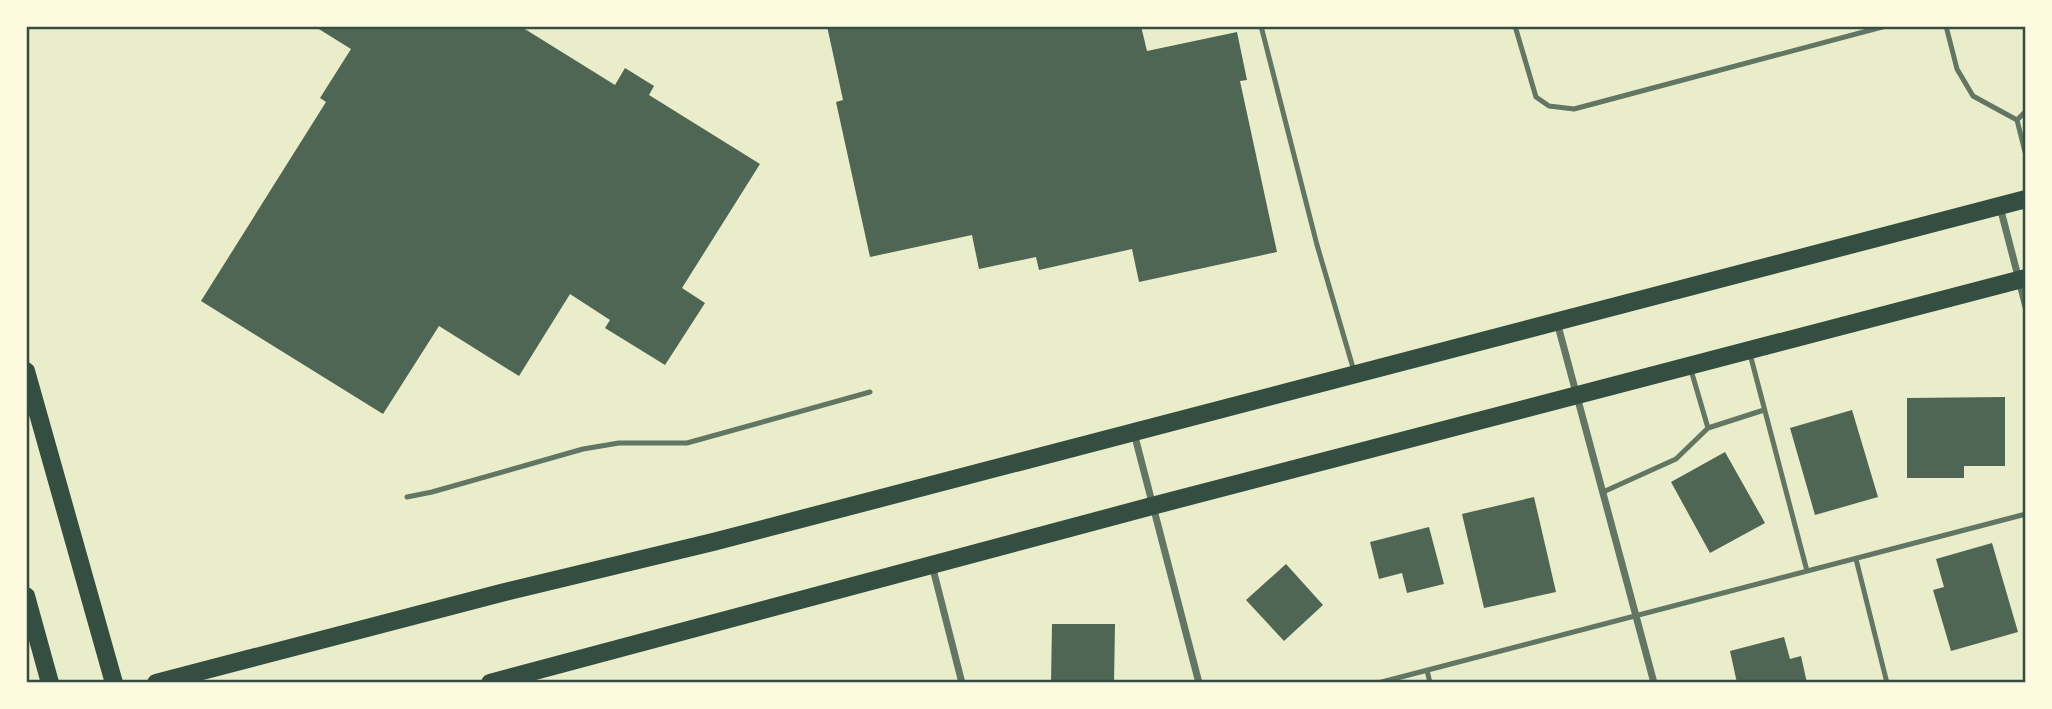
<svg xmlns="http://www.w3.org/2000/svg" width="2052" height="709" font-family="Poppins,sans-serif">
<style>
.building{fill:#4f6655}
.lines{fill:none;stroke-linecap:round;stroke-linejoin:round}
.service{stroke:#617663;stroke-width:5}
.minor{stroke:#617663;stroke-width:7}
.primary{stroke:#344e41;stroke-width:18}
.neatline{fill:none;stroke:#344e41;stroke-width:2.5}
</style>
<rect width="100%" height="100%" fill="#e9edc9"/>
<path class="building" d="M 314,26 L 520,26 L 615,85 L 625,68 L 654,86 L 649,95 L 760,164 L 682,288 L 705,303 L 665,365 L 605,328 L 610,320 L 570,294 L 519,376 L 439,326 L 383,414 L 201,301 L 326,102 L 320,98 L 351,49 Z
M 827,26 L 1141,26 L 1147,51 L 1237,32 L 1247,80 L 1240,81 L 1277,252 L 1139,282 L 1132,249 L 1039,270 L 1036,257 L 979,269 L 972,235 L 870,257 L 836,102 L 843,100 Z
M 2005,397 L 2005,466 L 1964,466 L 1964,478 L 1907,478 L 1907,398 Z
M 1852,410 L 1878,497 L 1815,515 L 1790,428 Z
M 1725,452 L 1765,523 L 1710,553 L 1671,482 Z
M 1534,497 L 1556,592 L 1484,608 L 1462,514 Z
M 1429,527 L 1444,584 L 1407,593 L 1402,573 L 1379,579 L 1370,542 Z
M 1992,543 L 2018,632 L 1951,651 L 1933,590 L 1944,587 L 1936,559 Z
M 1286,564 L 1323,605 L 1284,641 L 1246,600 Z
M 1052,624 L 1115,624 L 1114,683 L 1051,683 Z
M 1784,637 L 1790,659 L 1801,656 L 1807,683 L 1737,683 L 1730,651 Z"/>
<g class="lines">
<path class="service" d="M 1261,26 L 1317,245 L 1354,371
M 1515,26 L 1536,97 L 1549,106 L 1574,109 L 1886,26
M 1946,26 L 1957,69 L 1973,96 L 2017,120 L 2026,156
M 2017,120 L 2026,111
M 1750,354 L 1807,571
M 1708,428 L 1764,410
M 1603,492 L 1676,459 L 1708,428 L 1691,370
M 407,497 L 432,492 L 583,449 L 619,443 L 687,443 L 870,392
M 1856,559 L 1887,683
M 1427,670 L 1430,683
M 1378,683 L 2026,514"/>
<path class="minor" d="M 2000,207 L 2026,307
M 1557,322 L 1654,683
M 1134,433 L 1199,683
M 932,565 L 962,683"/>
<path class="primary" d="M 26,371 L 114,683
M 26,596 L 50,683
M 156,683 L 501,593 L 713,542 L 2026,199
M 490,683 L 1152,506 L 2026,278"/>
</g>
<rect width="2052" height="709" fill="none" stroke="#fefae0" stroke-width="56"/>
<rect x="28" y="28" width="1996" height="653" class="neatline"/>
</svg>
